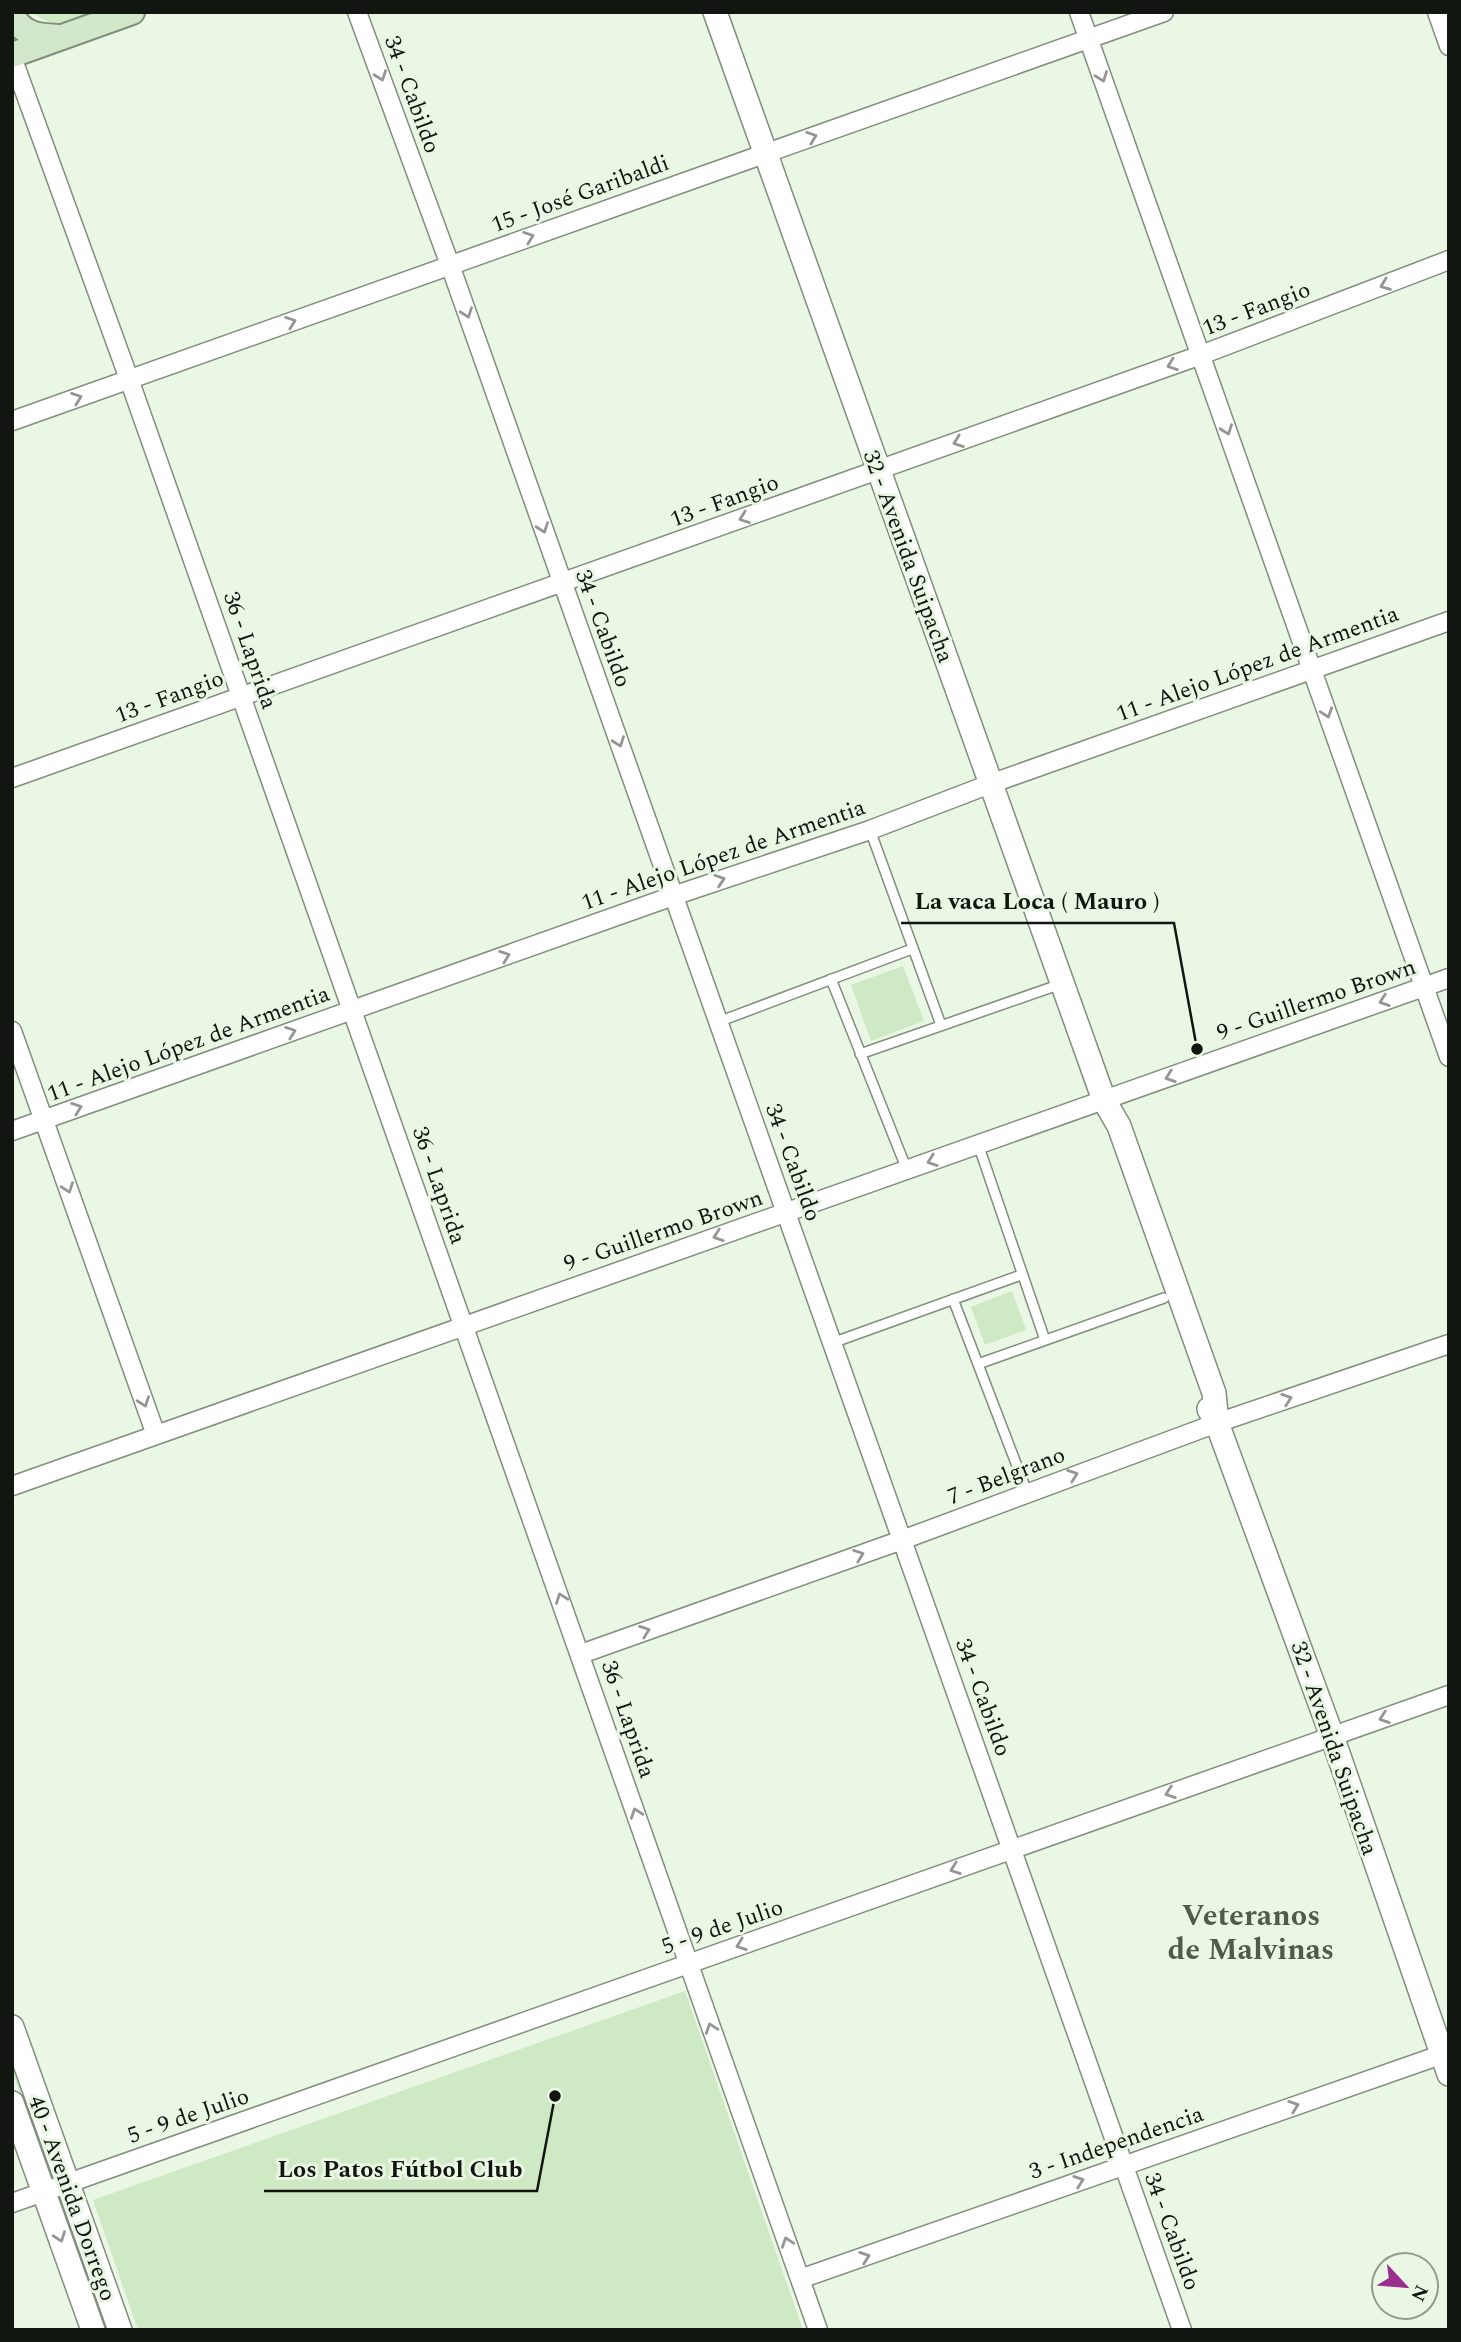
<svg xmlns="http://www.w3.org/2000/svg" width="1461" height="2342" font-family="Spectral,serif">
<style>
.green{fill:#cee9c4}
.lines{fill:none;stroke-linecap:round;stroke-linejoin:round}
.service-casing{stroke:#828e7d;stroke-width:12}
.minor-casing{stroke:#828e7d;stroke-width:21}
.tertiary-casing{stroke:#828e7d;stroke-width:26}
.secondary-casing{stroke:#828e7d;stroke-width:28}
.service{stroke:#fff;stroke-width:9}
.minor{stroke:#fff;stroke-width:18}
.tertiary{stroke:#fff;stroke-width:23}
.secondary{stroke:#d2e6c9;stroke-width:24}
.oneway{stroke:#949693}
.labels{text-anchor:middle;stroke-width:6;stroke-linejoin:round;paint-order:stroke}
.street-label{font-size:23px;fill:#111610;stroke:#e9f7e4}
.district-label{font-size:30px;font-weight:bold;fill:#505b4b;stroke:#e9f7e4}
.leader{fill:none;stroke:#111610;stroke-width:2.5}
.callout-dot{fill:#111610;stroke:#e9f7e4;stroke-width:2.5}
.callout-label{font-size:24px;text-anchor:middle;font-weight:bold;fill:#111610;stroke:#e9f7e4;stroke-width:6;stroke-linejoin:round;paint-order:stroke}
</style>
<rect width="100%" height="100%" fill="#e9f7e4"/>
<path class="green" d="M 31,12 L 97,12 C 67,23 59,32 31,12 Z
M 903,966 L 924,1021 L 871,1041 L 851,985 Z
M 1012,1291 L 1026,1330 L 985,1345 L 971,1307 Z
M 685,1991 L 803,2330 L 138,2330 L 93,2200 Z
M 12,2056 L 50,2160 L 45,2162 L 12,2071 Z
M 65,2209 L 108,2330 L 103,2330 L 60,2211 Z"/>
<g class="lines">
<g class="service-casing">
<path id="service" d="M 870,830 L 941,1025
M 831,979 L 907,1170
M 718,1022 L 912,949
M 860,1054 L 1061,984
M 978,1144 L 1045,1340
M 953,1299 L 1027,1492
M 832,1343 L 1021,1275
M 978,1364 L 1164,1298"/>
</g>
<g class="minor-casing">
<path id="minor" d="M 357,12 L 450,265 L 1182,2330
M 1079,12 L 1449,1057
M 1437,12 L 1449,46
M 12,57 L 129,379 L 818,2330
M 12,421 L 1164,12
M 12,778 L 1201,355 L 1449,260
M 12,1031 L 156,1435
M 12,1131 L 673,896 L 870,830 L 990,784 L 1449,621
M 12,1486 L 1449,978
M 581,1654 L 902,1540 L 1217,1423 L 1449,1344
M 12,2203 L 1449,1695
M 800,2279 L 1449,2052"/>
</g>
<g class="tertiary-casing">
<path id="tertiary" d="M 715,12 L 1104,1100 L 1119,1126 L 1214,1393 L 1217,1423
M 1209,1409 L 1217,1423 L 1332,1736 L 1449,2074
M 12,2027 L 120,2330
M 12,2103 L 93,2330"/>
</g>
<g class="secondary-casing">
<path id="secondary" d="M 12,16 C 25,36 38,36 60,37
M 12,55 L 132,12"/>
</g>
<use href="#service" class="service"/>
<use href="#minor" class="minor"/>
<use href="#tertiary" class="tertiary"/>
<use href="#secondary" class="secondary"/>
</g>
<defs><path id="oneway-chevron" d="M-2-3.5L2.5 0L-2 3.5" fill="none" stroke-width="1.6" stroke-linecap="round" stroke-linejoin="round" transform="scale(1.75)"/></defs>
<g class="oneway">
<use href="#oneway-chevron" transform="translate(381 76) rotate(70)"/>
<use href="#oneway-chevron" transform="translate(1102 77) rotate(70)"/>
<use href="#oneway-chevron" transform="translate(812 137) rotate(-20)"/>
<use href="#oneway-chevron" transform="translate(529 237) rotate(-20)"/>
<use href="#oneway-chevron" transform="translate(1385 285) rotate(159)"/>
<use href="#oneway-chevron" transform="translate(467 313) rotate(70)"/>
<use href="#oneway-chevron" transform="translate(291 322) rotate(-20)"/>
<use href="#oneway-chevron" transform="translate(1172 365) rotate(160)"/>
<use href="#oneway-chevron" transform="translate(77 398) rotate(-20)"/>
<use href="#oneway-chevron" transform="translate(1227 430) rotate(70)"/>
<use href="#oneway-chevron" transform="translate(958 442) rotate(160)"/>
<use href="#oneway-chevron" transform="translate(744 518) rotate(160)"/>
<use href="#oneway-chevron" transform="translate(543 528) rotate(70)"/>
<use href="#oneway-chevron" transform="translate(1327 713) rotate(71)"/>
<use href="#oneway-chevron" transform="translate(619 742) rotate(70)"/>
<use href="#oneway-chevron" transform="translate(720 880) rotate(-18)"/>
<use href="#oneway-chevron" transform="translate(505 956) rotate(-20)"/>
<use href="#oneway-chevron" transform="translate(1384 1001) rotate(161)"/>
<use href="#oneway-chevron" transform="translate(291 1032) rotate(-20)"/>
<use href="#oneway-chevron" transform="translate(1170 1077) rotate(161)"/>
<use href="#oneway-chevron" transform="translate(77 1108) rotate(-20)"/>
<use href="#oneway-chevron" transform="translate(932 1161) rotate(161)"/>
<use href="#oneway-chevron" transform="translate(68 1188) rotate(70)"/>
<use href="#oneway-chevron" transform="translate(718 1236) rotate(161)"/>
<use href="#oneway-chevron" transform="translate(1287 1399) rotate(-19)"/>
<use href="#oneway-chevron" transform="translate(144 1402) rotate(70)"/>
<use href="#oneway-chevron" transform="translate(1073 1475) rotate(-20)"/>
<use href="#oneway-chevron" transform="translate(859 1555) rotate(-20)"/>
<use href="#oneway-chevron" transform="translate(561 1598) rotate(-110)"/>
<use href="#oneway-chevron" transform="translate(645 1631) rotate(-20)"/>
<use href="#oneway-chevron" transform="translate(1384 1718) rotate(161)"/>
<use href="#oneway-chevron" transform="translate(1170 1793) rotate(161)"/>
<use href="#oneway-chevron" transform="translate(636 1813) rotate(-109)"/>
<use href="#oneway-chevron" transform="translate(955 1869) rotate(160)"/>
<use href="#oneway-chevron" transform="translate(741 1945) rotate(160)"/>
<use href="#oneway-chevron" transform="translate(711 2028) rotate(-109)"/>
<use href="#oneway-chevron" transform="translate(1294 2106) rotate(-19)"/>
<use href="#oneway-chevron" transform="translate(1079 2181) rotate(-19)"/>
<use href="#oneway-chevron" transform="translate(60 2237) rotate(70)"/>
<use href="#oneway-chevron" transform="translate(787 2242) rotate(-109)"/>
<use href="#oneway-chevron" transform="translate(865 2257) rotate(-19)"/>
</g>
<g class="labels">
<g class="street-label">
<text transform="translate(413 94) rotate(70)" y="8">34 - Cabildo</text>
<text transform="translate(580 193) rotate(-20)" y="8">15 - José Garibaldi</text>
<text transform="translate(1256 308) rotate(-21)" y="8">13 - Fangio</text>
<text transform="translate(724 500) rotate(-20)" y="8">13 - Fangio</text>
<text transform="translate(909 556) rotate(70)" y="8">32 - Avenida Suipacha</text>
<text transform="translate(604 628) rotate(70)" y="8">34 - Cabildo</text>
<text transform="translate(251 650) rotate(71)" y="8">36 - Laprida</text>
<text transform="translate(1257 663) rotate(-20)" y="8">11 - Alejo López de Armentia</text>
<text transform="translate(169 696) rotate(-20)" y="8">13 - Fangio</text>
<text transform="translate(723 854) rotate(-19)" y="8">11 - Alejo López de Armentia</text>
<text transform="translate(1316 999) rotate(-19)" y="8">9 - Guillermo Brown</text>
<text transform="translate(188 1043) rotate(-20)" y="8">11 - Alejo López de Armentia</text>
<text transform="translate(794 1162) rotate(70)" y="8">34 - Cabildo</text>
<text transform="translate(440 1185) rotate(71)" y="8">36 - Laprida</text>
<text transform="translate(663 1230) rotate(-19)" y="8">9 - Guillermo Brown</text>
<text transform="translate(1006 1475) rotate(-21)" y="8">7 - Belgrano</text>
<text transform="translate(984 1697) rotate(70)" y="8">34 - Cabildo</text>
<text transform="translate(629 1719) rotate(71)" y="8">36 - Laprida</text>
<text transform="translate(1335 1748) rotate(71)" y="8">32 - Avenida Suipacha</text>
<text transform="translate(722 1926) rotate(-19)" y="8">5 - 9 de Julio</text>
<text transform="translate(188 2115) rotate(-19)" y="8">5 - 9 de Julio</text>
<text transform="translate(1116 2142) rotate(-19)" y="8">3 - Independencia</text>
<text transform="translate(73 2198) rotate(70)" y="8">40 - Avenida Dorrego</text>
<text transform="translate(1173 2231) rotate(70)" y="8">34 - Cabildo</text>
</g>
<g class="district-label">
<text x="1251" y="1925">Veteranos<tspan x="1251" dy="34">de Malvinas</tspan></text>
</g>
</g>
<path class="leader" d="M1197 1049L1174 923H901M555 2096L537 2191H264"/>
<g class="callout-dot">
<circle cx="1197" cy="1049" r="7"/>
<circle cx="555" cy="2096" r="7"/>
</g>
<g class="callout-label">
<text x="1037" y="909">La vaca Loca ( Mauro )</text>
<text x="400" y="2177">Los Patos Fútbol Club</text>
</g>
<rect width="1461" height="2342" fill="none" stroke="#111610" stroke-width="28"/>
<g transform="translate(1405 2286) rotate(116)"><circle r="33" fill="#e9f7e4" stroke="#939d8f" stroke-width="2"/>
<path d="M0-5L12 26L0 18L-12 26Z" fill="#9a2d8d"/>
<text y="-10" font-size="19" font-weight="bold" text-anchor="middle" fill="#111610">N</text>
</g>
</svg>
